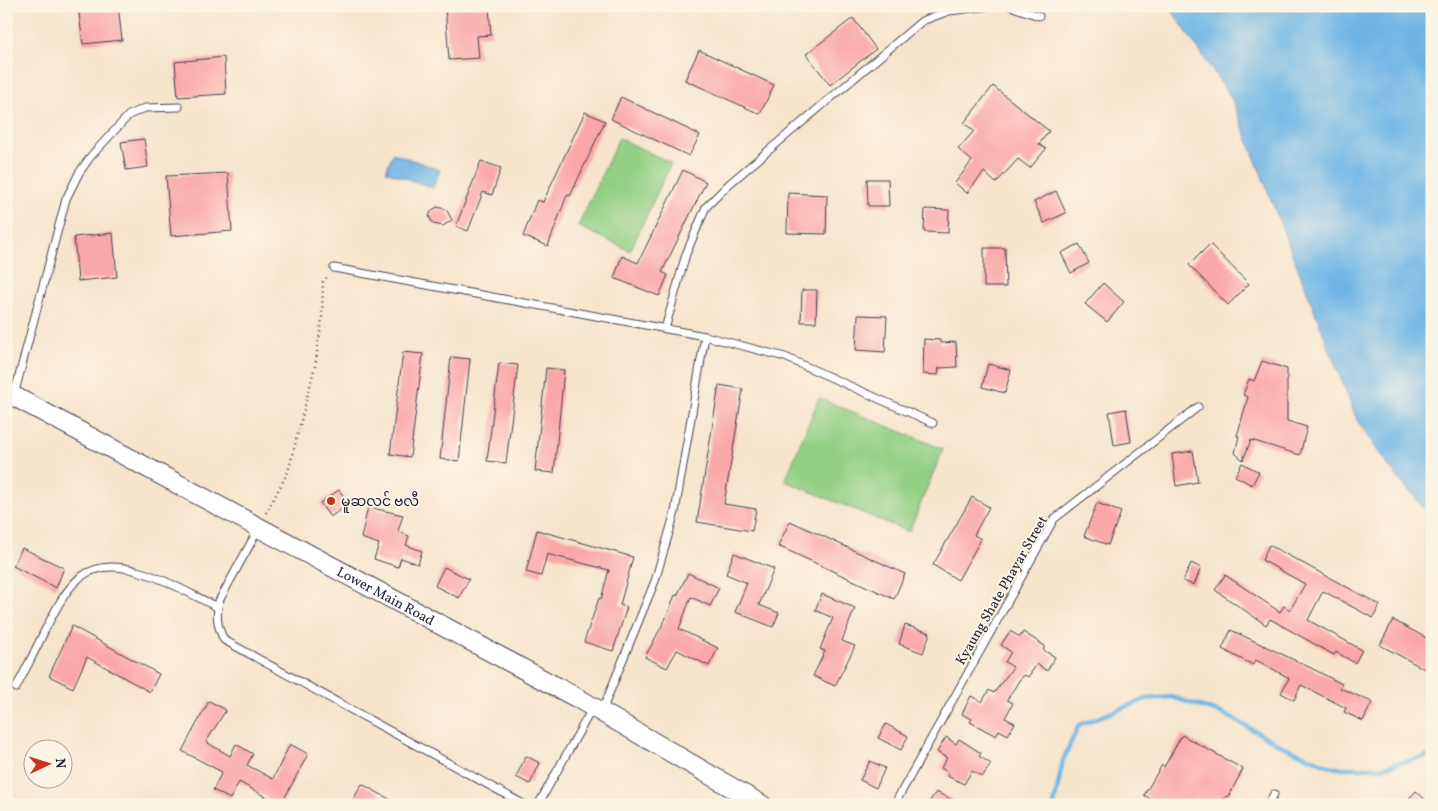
<svg xmlns="http://www.w3.org/2000/svg" width="1438" height="811" font-family="Vollkorn,'Noto Sans Myanmar',serif">
<style>
.green{fill:#93d085;stroke:#5a7960}
.water{fill:#6eb5e5;stroke:#486c90}
.lines{fill:none;stroke-linecap:round;stroke-linejoin:round}
.stream{stroke:#6eb5e5;stroke-width:4.5}
.building{fill:#faa8a7}
.service-casing{stroke:#423f51;stroke-width:9}
.secondary-casing{stroke:#423f51;stroke-width:21}
.path{stroke:#423f51;stroke-width:2.5;stroke-dasharray:1 4;stroke-linecap:butt}
.service{stroke:#fff;stroke-width:7}
.secondary{stroke:#fff;stroke-width:19}
.poi-dot{fill:#c8321e;stroke:#fcf5e5;stroke-width:2}
.labels{text-anchor:middle;stroke-width:4;stroke-linejoin:round;paint-order:stroke}
.poi-label{font-size:14px;fill:#22223b;stroke:#fcf5e5;text-anchor:start}
.street-label{font-size:14px;fill:#22223b;stroke:#fcf5e5}
</style>
<rect width="100%" height="100%" fill="#fcf5e5"/>
<filter id="ink" filterUnits="userSpaceOnUse"><feTurbulence type="fractalNoise" baseFrequency=".02" numOctaves="2"/><feDisplacementMap in="SourceGraphic" scale="10" xChannelSelector="R" yChannelSelector="G"/><feConvolveMatrix kernelMatrix="1 2 1 2 8 2 1 2 1" color-interpolation-filters="sRGB"/></filter>
<filter id="wash" filterUnits="userSpaceOnUse"><feTurbulence type="fractalNoise" baseFrequency=".0096" numOctaves="4" result="noise"/><feDisplacementMap in="SourceGraphic" scale="20" xChannelSelector="R" yChannelSelector="G"/><feGaussianBlur stdDeviation="1.12" result="paint"/><feColorMatrix in="noise" values="0 0 0 0 0 0 0 0 0 0 0 0 0 0 0 0 0 1.4 0 .05"/><feComposite in="paint" operator="in"/></filter>
<g filter="url(#wash)">
<rect width="100%" height="100%" fill="#f6e4cb"/>
<path class="green" d="M 619,138 L 671,163 L 630,251 L 578,226 Z
M 819,398 L 943,449 L 909,532 L 785,481 Z"/>
<path class="water" d="M 1169,6 L 1432,6 L 1432,518 L 1388,466 L 1357,420 L 1232,99 Z
M 393,153 L 440,170 L 433,188 L 386,171 Z"/>
<g class="lines">
<path class="stream" d="M 1054,805 L 1063,760 L 1079,725 L 1146,699 L 1172,697 L 1224,714 L 1282,746 L 1335,768 L 1379,768 L 1432,755"/>
</g>
<g id="blocks">
<path class="building" d="M 78,6 L 118,6 L 122,40 L 83,44 Z
M 445,6 L 489,6 L 491,35 L 477,36 L 479,58 L 449,60 Z
M 853,18 L 876,49 L 830,85 L 806,54 Z
M 699,50 L 774,85 L 760,114 L 685,80 Z
M 224,57 L 226,94 L 178,97 L 175,62 Z
M 993,86 L 1049,131 L 1039,144 L 1046,149 L 1030,168 L 1018,159 L 996,183 L 984,172 L 967,193 L 955,183 L 972,161 L 958,149 L 974,131 L 964,123 Z
M 621,97 L 700,135 L 689,156 L 611,119 Z
M 585,112 L 605,121 L 570,196 L 567,195 L 548,246 L 523,236 L 537,200 L 543,202 Z
M 144,139 L 148,167 L 126,170 L 121,142 Z
M 481,161 L 501,168 L 492,195 L 483,192 L 468,231 L 456,226 Z
M 683,170 L 706,182 L 662,272 L 668,275 L 659,296 L 614,278 L 622,256 L 638,263 Z
M 228,173 L 232,231 L 171,236 L 166,176 Z
M 867,179 L 888,179 L 889,206 L 868,206 Z
M 1056,191 L 1066,213 L 1044,223 L 1034,202 Z
M 788,193 L 827,195 L 826,234 L 787,233 Z
M 437,207 L 446,209 L 452,220 L 443,226 L 433,224 L 429,216 L 432,210 Z
M 925,209 L 949,210 L 948,233 L 924,232 Z
M 113,233 L 117,277 L 78,281 L 74,237 Z
M 1079,244 L 1089,263 L 1071,273 L 1061,253 Z
M 1210,244 L 1249,284 L 1228,305 L 1189,265 Z
M 984,248 L 1005,248 L 1006,287 L 984,287 Z
M 1103,283 L 1124,302 L 1107,322 L 1085,304 Z
M 802,290 L 817,290 L 816,322 L 801,322 Z
M 858,315 L 887,316 L 885,352 L 856,350 Z
M 924,339 L 940,340 L 940,343 L 956,342 L 957,367 L 939,368 L 938,375 L 923,374 Z
M 403,352 L 423,354 L 410,457 L 390,454 Z
M 451,357 L 470,359 L 459,461 L 440,459 Z
M 1262,361 L 1287,369 L 1287,421 L 1307,427 L 1300,455 L 1251,440 L 1243,460 L 1235,453 L 1239,436 L 1237,436 L 1248,397 L 1243,395 L 1249,379 L 1254,381 Z
M 499,363 L 518,365 L 506,463 L 487,461 Z
M 988,364 L 1011,370 L 1005,393 L 982,387 Z
M 546,368 L 564,370 L 554,473 L 535,471 Z
M 719,385 L 743,389 L 724,504 L 756,509 L 752,531 L 697,522 Z
M 1126,409 L 1131,442 L 1114,445 L 1109,412 Z
M 1193,451 L 1198,482 L 1176,486 L 1172,454 Z
M 1242,463 L 1259,472 L 1252,485 L 1235,476 Z
M 339,490 L 349,504 L 330,517 L 320,503 Z
M 972,497 L 989,507 L 974,535 L 981,539 L 958,580 L 933,565 Z
M 1097,503 L 1121,512 L 1108,545 L 1084,536 Z
M 368,507 L 403,515 L 398,531 L 409,536 L 406,545 L 422,551 L 418,564 L 401,558 L 398,567 L 374,559 L 379,544 L 361,538 Z
M 790,521 L 905,574 L 894,599 L 778,546 Z
M 537,530 L 633,557 L 620,605 L 627,607 L 613,651 L 584,642 L 599,598 L 601,599 L 609,570 L 547,554 L 541,576 L 526,572 Z
M 1269,545 L 1380,605 L 1373,618 L 1323,591 L 1308,620 L 1362,650 L 1355,663 L 1336,652 L 1334,655 L 1270,619 L 1266,625 L 1215,590 L 1225,575 L 1280,612 L 1284,606 L 1290,610 L 1305,584 L 1262,560 Z
M 22,548 L 64,568 L 56,588 L 13,566 Z
M 734,553 L 774,569 L 759,605 L 779,613 L 773,627 L 735,612 L 747,583 L 726,574 Z
M 1191,563 L 1201,568 L 1194,585 L 1183,581 Z
M 444,567 L 469,579 L 459,598 L 435,586 Z
M 688,573 L 719,588 L 710,606 L 691,597 L 679,629 L 718,648 L 709,666 L 677,650 L 667,668 L 645,657 L 664,622 L 675,595 L 677,596 Z
M 822,594 L 855,608 L 842,641 L 855,646 L 835,686 L 813,676 L 825,651 L 820,649 L 833,618 L 815,610 Z
M 1393,620 L 1432,641 L 1432,673 L 1380,645 Z
M 905,625 L 930,633 L 923,653 L 899,644 Z
M 72,626 L 159,674 L 150,692 L 87,657 L 73,688 L 49,676 Z
M 1231,630 L 1311,668 L 1342,684 L 1340,688 L 1372,702 L 1363,721 L 1344,712 L 1346,708 L 1301,685 L 1294,700 L 1281,693 L 1289,678 L 1256,660 L 1253,665 L 1222,649 Z
M 1010,631 L 1020,637 L 1023,632 L 1045,646 L 1043,650 L 1055,657 L 1047,671 L 1037,664 L 1028,677 L 1025,675 L 1020,679 L 1007,700 L 1013,703 L 1005,718 L 1015,723 L 1008,735 L 999,730 L 996,736 L 970,722 L 972,719 L 962,714 L 971,696 L 982,702 L 989,690 L 994,693 L 1013,667 L 1005,662 L 1011,652 L 1001,645 Z
M 209,701 L 226,710 L 206,742 L 230,756 L 236,744 L 253,754 L 247,765 L 273,779 L 290,744 L 308,754 L 281,805 L 239,782 L 230,799 L 213,790 L 222,772 L 182,751 Z
M 886,724 L 908,736 L 901,750 L 878,738 Z
M 1182,735 L 1243,769 L 1228,797 L 1226,796 L 1220,805 L 1160,805 L 1144,795 L 1162,765 L 1164,767 Z
M 946,737 L 956,744 L 959,739 L 981,753 L 979,756 L 991,764 L 982,777 L 972,771 L 964,784 L 947,776 L 949,773 L 941,768 L 947,758 L 937,752 Z
M 526,756 L 540,763 L 530,784 L 516,777 Z
M 870,761 L 885,768 L 876,788 L 860,780 Z
M 362,784 L 400,805 L 350,805 Z
M 1416,791 L 1431,805 L 1403,805 Z
M 936,792 L 964,805 L 927,805 Z"/>
</g>
</g>
<g filter="url(#ink)">
<use href="#blocks" fill-opacity="0" stroke="#423f51" stroke-width="1"/>
<g class="lines">
<g class="service-casing">
<path id="service" d="M 1010,6 L 1039,16
M 334,268 L 705,336 L 785,357 L 933,423
M 665,329 L 686,254 L 706,207 L 729,184 L 922,21 L 949,11 L 989,6
M 14,395 L 66,199 L 79,173 L 91,156 L 129,115 L 145,108 L 179,107
M 259,528 L 219,601 C 216,616 217,626 224,640 L 525,805
M 16,688 C 26,669 36,649 45,630 C 67,588 82,555 137,571 C 164,578 192,595 217,607
M 602,711 L 655,581 L 675,512 L 705,336
M 538,805 L 593,707
M 894,805 L 1054,519 L 1198,407
M 1268,805 L 1274,794"/>
</g>
<g class="secondary-casing">
<g id="secondary">
<path id="s1" d="M 6,392 L 579,699 L 762,805"/>
</g>
</g>
<path class="path" d="M 266,513 L 288,472 L 315,366 L 322,319 L 323,282 L 327,277"/>
<use href="#service" class="service"/>
<use href="#secondary" class="secondary"/>
</g>
</g>
<circle class="poi-dot" cx="331" cy="501" r="5"/>
<g class="labels">
<g class="poi-label">
<text x="341" y="506">မူဆလင် ဗလီ</text>
</g>
<g class="street-label">
<text transform="translate(1001 590) rotate(-60)" y="5">Kyaung Shate Phayar Street</text>
<text dy="5" stroke="none"><textPath href="#s1" startOffset="431">Lower Main Road</textPath></text>
</g>
</g>
<rect width="1438" height="811" fill="none" stroke="#fcf5e5" stroke-width="25"/>
<g transform="translate(48 764) rotate(86)"><circle r="24" fill="#fcf5e5" stroke="#a5a1a1"/>
<path d="M0-4L9 19L0 12L-9 19Z" fill="#c8321e"/>
<text y="-8" font-size="14" font-weight="bold" text-anchor="middle" fill="#22223b">N</text>
</g>
</svg>
